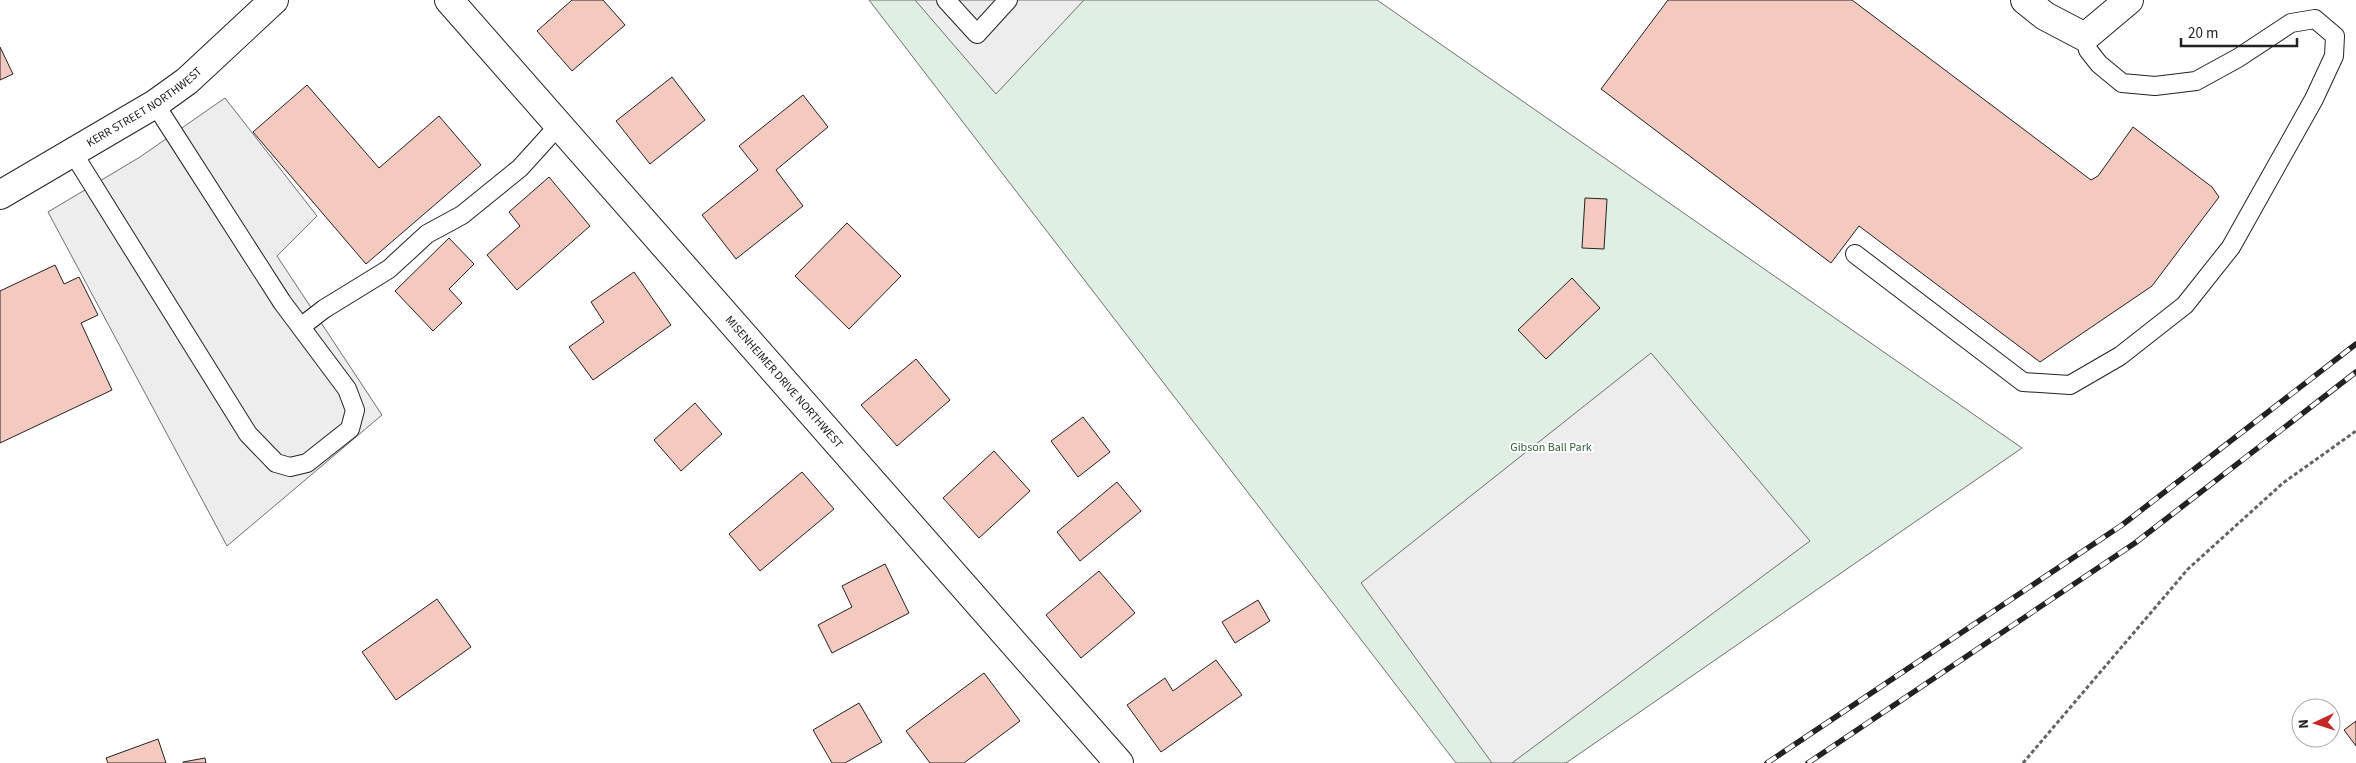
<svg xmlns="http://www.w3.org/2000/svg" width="2356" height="763" font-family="'Source Sans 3',sans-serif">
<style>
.green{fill:#e0efe3;stroke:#6f6f6f}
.parking{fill:#ededed;stroke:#6f6f6f}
.building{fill:#f3c9c0;stroke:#222}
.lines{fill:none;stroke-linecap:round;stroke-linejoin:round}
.service-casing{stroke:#222;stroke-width:20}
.minor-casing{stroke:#222;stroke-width:30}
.tertiary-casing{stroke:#222;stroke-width:30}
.path{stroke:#646464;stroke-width:3;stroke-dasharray:4 2.5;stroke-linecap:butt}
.service{stroke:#fff;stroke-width:18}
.minor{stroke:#fff;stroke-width:28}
.tertiary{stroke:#fff;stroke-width:28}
.rail-casing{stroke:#222;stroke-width:5.5}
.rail{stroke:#fff;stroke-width:4;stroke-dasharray:11;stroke-linecap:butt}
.labels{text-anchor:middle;stroke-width:4;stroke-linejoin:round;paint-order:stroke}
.street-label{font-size:12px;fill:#222;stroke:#fff}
.park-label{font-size:12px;fill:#2f5e38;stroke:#fff}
</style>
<rect width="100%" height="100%" fill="#fff"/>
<path class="green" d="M 869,0 L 1377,0 L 2022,448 L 1566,763 L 1456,763 Z"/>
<path class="parking" d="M 915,0 L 1084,0 L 996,94 Z
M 225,98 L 317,216 L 277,256 L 382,415 L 227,546 L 48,212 L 140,157 Z
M 1651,353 L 1810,541 L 1512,763 L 1492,763 L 1361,583 Z"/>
<path class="building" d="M 572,0 L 603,0 L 625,25 L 572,71 L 537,31 Z
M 1668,0 L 1852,0 L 2091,180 L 2098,176 L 2133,127 L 2212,187 L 2219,197 L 2152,286 L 2040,362 L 1859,226 L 1831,263 L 1601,89 Z
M 0,47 L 13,74 L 0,80 Z
M 672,77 L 705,120 L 650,164 L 616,121 Z
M 307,85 L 379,168 L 439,116 L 481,165 L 366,264 L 253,132 Z
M 803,95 L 828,127 L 776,170 L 803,206 L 736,259 L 702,215 L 758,170 L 739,146 Z
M 549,177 L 590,226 L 517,290 L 487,255 L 520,226 L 509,212 Z
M 1585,198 L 1607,199 L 1604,249 L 1582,248 Z
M 847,223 L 901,276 L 849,329 L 795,276 Z
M 449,238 L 474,264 L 449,289 L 462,303 L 433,331 L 395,291 Z
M 55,265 L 64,284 L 79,277 L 98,315 L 81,323 L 112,390 L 0,443 L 0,291 Z
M 634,272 L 671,325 L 593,380 L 569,347 L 604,322 L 591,302 Z
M 1572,278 L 1600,308 L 1546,359 L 1518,330 Z
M 916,359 L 950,400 L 897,446 L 861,405 Z
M 695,403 L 722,434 L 681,471 L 654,440 Z
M 1083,417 L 1110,452 L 1078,477 L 1051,441 Z
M 994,451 L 1030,491 L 979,538 L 943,498 Z
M 802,472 L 834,509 L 760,571 L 729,534 Z
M 1117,482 L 1141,511 L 1080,561 L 1057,532 Z
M 885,564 L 909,613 L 832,653 L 818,625 L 852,607 L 842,586 Z
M 1099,571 L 1135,613 L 1081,658 L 1046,615 Z
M 437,599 L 471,647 L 396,700 L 362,652 Z
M 1258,600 L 1270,621 L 1235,643 L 1222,622 Z
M 1216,660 L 1242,695 L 1161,752 L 1127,705 L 1165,678 L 1173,691 Z
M 984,673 L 1020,721 L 964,763 L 930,763 L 906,731 Z
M 859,703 L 882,742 L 845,763 L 832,763 L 813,730 Z
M 2356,721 L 2356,746 L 2344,730 Z
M 158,739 L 166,763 L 108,763 L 106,758 Z
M 205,758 L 206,763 L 183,763 L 183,762 Z"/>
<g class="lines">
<g class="service-casing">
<path id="service" d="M 946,0 L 977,34 L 1008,0
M 73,153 L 248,434 L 276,463 L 290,467 L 307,463 L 350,429 L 355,410 L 347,389 L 282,302 L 155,104
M 1855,254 L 2023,382 L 2070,385 L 2120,356 L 2185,305 L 2231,247 L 2314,99 L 2334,56 L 2335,36 L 2315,19 L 2291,23 L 2238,58 L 2196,81 L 2155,86 L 2122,83 L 2099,64 L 2088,50 L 2085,37
M 302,326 L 324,309 L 389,269 L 427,234 L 462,215 L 520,168 L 559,125"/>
</g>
<g class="minor-casing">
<g id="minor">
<path id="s1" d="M 449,0 L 1119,763"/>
<path d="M 2025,0 L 2045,16 L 2085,37 L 2129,0"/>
</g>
</g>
<g class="tertiary-casing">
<g id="tertiary">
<path id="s2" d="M 0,195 L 155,104 L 187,81 L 274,0"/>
</g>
</g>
<path class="path" d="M 2023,763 L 2188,569 L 2283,483 L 2356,431"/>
<use href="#service" class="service"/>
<use href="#minor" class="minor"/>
<use href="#tertiary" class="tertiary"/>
<g class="rail-casing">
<path id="rail" d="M 1767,763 L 2122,525 L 2356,344
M 1808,763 L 2135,543 L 2356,372"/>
</g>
<use href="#rail" class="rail"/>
</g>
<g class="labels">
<g class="street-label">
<text dy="4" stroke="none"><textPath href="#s2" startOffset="169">KERR STREET NORTHWEST</textPath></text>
<text dy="4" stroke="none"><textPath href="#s1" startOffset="508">MISENHEIMER DRIVE NORTHWEST</textPath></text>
</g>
<g class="park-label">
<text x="1551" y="451">Gibson Ball Park</text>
</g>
</g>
<g transform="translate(2316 723) rotate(266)"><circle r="24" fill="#ffffff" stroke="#a7a7a7"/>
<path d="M0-4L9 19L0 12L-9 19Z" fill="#c62828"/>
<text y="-8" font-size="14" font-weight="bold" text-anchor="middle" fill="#222222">N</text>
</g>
<path d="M2181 38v8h116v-8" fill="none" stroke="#222222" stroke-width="2.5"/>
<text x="2188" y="38" font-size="15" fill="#222222" stroke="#ffffff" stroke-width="4" paint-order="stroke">20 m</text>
</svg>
